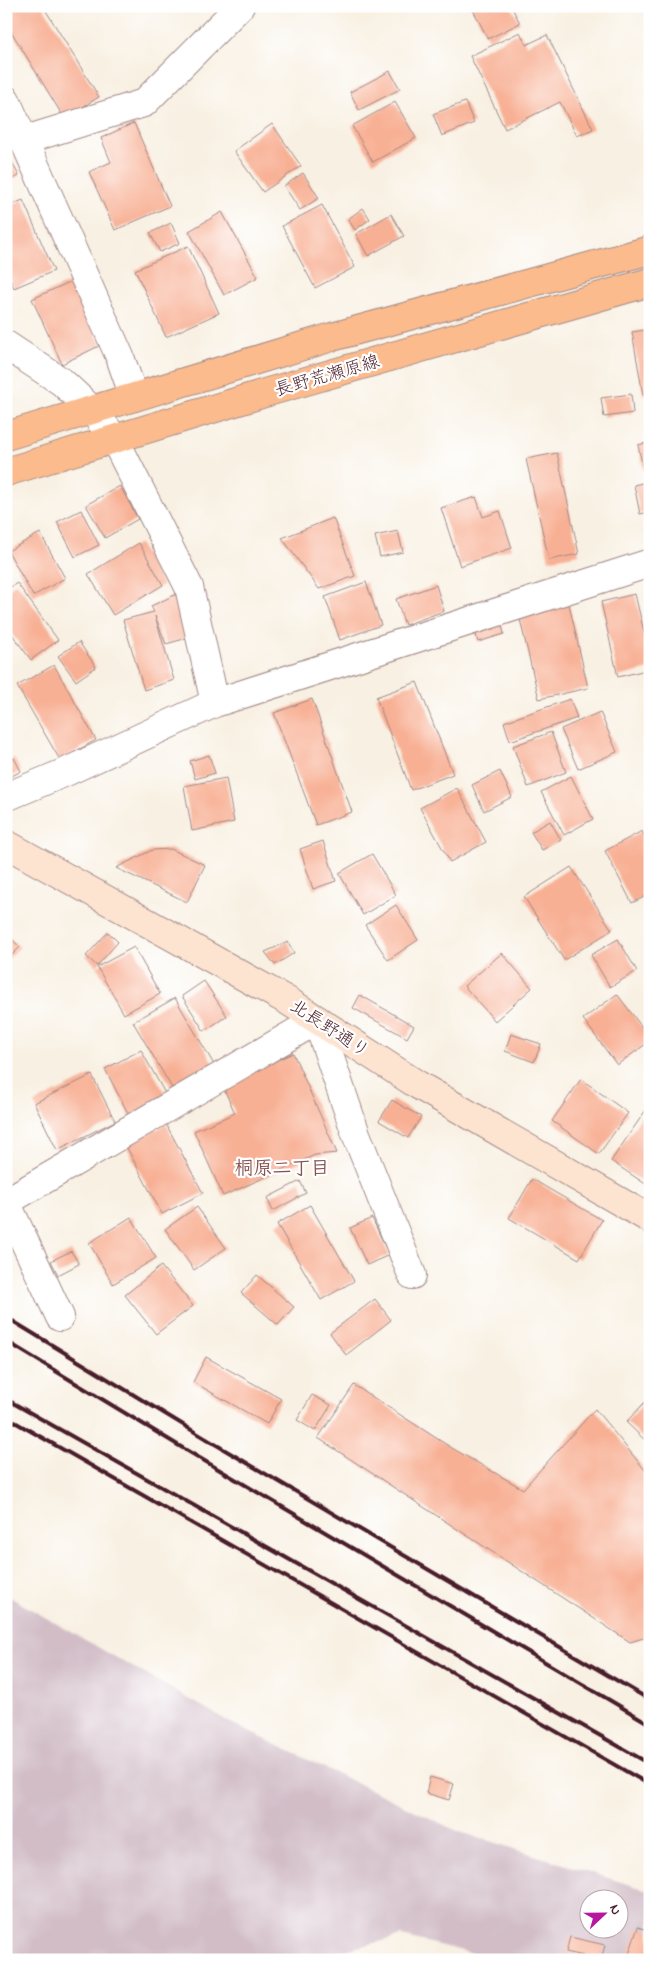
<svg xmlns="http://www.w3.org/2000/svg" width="656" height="1966" font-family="'Indie Flower','Klee One',sans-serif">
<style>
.industrial{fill:#d2bdc7;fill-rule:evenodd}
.building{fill:#f8b094}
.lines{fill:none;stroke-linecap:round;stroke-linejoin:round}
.street-casing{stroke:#a18886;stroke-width:30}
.secondary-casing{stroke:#a18886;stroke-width:30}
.primary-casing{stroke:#a18886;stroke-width:30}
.street{stroke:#fff;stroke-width:28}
.secondary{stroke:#fde4d1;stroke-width:28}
.primary{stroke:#fbbb8c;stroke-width:28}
.rail{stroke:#4a1f2b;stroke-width:4}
.labels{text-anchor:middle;stroke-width:4.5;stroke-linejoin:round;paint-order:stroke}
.street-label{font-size:18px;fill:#4a1f2b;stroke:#fff}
.neighbourhood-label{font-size:19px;font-weight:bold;fill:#875250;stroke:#fff}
</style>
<rect width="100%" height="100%" fill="#fff"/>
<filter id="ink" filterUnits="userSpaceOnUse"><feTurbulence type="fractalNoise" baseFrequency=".02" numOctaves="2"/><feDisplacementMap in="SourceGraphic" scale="10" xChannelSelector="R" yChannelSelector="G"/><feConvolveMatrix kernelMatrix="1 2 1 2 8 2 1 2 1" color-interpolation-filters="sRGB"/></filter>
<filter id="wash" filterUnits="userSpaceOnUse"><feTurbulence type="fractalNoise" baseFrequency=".0096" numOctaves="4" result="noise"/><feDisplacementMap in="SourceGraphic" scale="20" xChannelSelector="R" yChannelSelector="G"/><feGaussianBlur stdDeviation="1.12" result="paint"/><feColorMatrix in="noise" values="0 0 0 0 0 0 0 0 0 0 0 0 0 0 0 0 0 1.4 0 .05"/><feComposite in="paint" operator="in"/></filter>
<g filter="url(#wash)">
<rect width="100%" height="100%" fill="#f8f0e2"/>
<path class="industrial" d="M 6,1595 L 233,1724 L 457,1831 L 650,1891 L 650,1960 L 499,1960 L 402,1936 L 306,1960 L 6,1960 ZM 588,1898 L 618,1898 L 618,1928 L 588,1928 Z"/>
<g id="blocks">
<path class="building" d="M 6,6 L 43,6 L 99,97 L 64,118 L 6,23 Z
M 471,6 L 511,6 L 520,23 L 488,39 Z
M 520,32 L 526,45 L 547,35 L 593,129 L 577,136 L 560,102 L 505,129 L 470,56 Z
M 390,71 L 400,89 L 359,110 L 350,92 Z
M 395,102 L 416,138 L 373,162 L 352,126 Z
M 465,102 L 474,123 L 442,136 L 433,114 Z
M 134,123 L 170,206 L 115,230 L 89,172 L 111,162 L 101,138 Z
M 272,124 L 301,166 L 263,192 L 234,151 Z
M 6,150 L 19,176 L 6,182 Z
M 303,173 L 319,198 L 300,210 L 284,186 Z
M 23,200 L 54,271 L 14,288 L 6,271 L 6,207 Z
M 322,205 L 355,267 L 315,288 L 282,226 Z
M 363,208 L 370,219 L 355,230 L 348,219 Z
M 222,212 L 258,277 L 224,295 L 189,231 Z
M 391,214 L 404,236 L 368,256 L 356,234 Z
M 171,223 L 180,243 L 160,252 L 150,233 Z
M 188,246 L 219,313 L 166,337 L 135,270 Z
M 72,281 L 101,345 L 62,364 L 32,299 Z
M 650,329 L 650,394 L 643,395 L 632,332 Z
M 631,394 L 633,413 L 604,417 L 601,398 Z
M 650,442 L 650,512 L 640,514 L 634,485 L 646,482 L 638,445 Z
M 557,453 L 579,554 L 549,560 L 526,459 Z
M 120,486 L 138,519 L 105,538 L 86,505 Z
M 476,497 L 483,517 L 500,511 L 512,548 L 460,566 L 441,508 Z
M 81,510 L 99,545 L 75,557 L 57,522 Z
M 333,518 L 355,576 L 319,589 L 282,538 Z
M 398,531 L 403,552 L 380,557 L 375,536 Z
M 40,533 L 65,578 L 33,596 L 8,551 Z
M 139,543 L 163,585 L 113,615 L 88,574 Z
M 366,582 L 381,625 L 340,640 L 325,597 Z
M 17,583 L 58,640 L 31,660 L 6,626 L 6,590 Z
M 436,585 L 444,611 L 405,625 L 396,599 Z
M 177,594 L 191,637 L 166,644 L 155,616 L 174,680 L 144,690 L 123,620 L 154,612 L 151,606 Z
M 635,594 L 650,657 L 650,669 L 618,677 L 601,602 Z
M 569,604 L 588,688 L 539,699 L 519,615 Z
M 501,620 L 504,634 L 478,642 L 474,628 Z
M 79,642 L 96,667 L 76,681 L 58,656 Z
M 54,665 L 96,740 L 60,760 L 17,686 Z
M 417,682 L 453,774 L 411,790 L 376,697 Z
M 312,699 L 352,812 L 316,825 L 274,713 Z
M 570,699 L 577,718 L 510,741 L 504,722 Z
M 600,712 L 617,752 L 578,769 L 561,729 Z
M 551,732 L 566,772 L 528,787 L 513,746 Z
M 209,755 L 215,773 L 195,779 L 190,761 Z
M 14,758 L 21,771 L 10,777 L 6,770 L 6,763 Z
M 500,771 L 512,797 L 484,811 L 472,785 Z
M 571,776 L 593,819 L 564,835 L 541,792 Z
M 226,778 L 234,822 L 192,831 L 184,786 Z
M 457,788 L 486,842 L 450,862 L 420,808 Z
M 550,821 L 561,840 L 542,850 L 531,832 Z
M 642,831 L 650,847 L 650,894 L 632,903 L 605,851 Z
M 323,841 L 336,881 L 313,889 L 300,849 Z
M 171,849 L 205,865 L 187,902 L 116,868 L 152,850 Z
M 372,854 L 396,895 L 363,915 L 339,873 Z
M 571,867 L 612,930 L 564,960 L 524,897 Z
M 396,905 L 418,940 L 388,960 L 365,925 Z
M 108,932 L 118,942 L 97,966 L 86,956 Z
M 6,934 L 20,947 L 6,961 Z
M 618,939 L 637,971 L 610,987 L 591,955 Z
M 288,942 L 294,953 L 275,965 L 265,952 Z
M 134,947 L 160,994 L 124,1014 L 97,967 Z
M 502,953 L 532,988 L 495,1021 L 464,986 Z
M 204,981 L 227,1016 L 204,1031 L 182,996 Z
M 617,994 L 650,1038 L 650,1041 L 617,1065 L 583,1019 Z
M 360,995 L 414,1026 L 407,1038 L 353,1008 Z
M 175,998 L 216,1068 L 175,1093 L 133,1022 Z
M 511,1034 L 541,1044 L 534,1062 L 505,1051 Z
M 141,1050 L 167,1097 L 130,1117 L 105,1069 Z
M 293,1053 L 337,1153 L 315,1155 L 223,1196 L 194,1131 L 235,1113 L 222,1085 Z
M 92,1075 L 115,1121 L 57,1150 L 34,1103 Z
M 581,1079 L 628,1113 L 599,1154 L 552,1121 Z
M 392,1100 L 421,1117 L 408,1138 L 379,1121 Z
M 650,1104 L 650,1187 L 611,1161 Z
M 166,1124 L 203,1193 L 162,1214 L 126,1146 Z
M 532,1179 L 602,1220 L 579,1259 L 509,1218 Z
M 300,1181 L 306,1193 L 273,1211 L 267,1198 Z
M 310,1205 L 354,1281 L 321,1300 L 277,1224 Z
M 197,1207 L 226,1248 L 194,1270 L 165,1229 Z
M 131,1217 L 156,1258 L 113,1284 L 89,1243 Z
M 372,1218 L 389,1255 L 367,1265 L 350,1228 Z
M 71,1251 L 79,1264 L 58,1275 L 51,1261 Z
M 161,1266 L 193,1306 L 156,1334 L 125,1295 Z
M 257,1275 L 294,1307 L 278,1325 L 241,1293 Z
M 375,1299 L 391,1320 L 346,1355 L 330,1333 Z
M 206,1357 L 281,1399 L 267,1424 L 193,1382 Z
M 354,1385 L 450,1447 L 523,1489 L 595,1409 L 650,1476 L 650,1636 L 630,1642 L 318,1438 Z
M 312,1395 L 331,1405 L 315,1431 L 297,1420 Z
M 650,1397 L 650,1445 L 626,1422 Z
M 430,1777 L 454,1784 L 449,1800 L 426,1793 Z
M 638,1927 L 650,1931 L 650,1960 L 627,1960 Z
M 570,1937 L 605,1945 L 601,1960 L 566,1952 Z"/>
</g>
</g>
<g filter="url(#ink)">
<use href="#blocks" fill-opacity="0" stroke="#a18886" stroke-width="1"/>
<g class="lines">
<g class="street-casing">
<path id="street" d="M 6,100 L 120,357 L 134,397
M 25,140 L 144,103 L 240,6
M 6,345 L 62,382 L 92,410 L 114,438 L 189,587 L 215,703
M 6,797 L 66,772 L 215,703 L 650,563
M 60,1317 L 6,1202 L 317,1020 L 356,1134 L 412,1275"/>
</g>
<g class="secondary-casing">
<path id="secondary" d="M 6,844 L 288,1001 L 418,1085 L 650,1219"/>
</g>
<g class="primary-casing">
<path id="primary" d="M 6,436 L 332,337 L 650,250
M 6,472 L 268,392 L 650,282"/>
</g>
<use href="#street" class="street"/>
<use href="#secondary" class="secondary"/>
<use href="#primary" class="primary"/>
<path class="rail" d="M 6,1317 L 203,1437 L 650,1700
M 6,1341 L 186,1450 L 650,1724
M 6,1399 L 650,1764
M 6,1417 L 650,1785"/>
</g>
</g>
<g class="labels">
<g class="street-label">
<text transform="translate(327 375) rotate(-16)" y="6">長野荒瀬原線</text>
<text transform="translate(330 1028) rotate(33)" y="6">北長野通り</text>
</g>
<g class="neighbourhood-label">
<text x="282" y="1174">桐原二丁目</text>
</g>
</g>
<rect width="656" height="1966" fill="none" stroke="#fff" stroke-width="25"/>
<g transform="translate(604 1914) rotate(68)"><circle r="24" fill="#ffffff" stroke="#b7a5aa"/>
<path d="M0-4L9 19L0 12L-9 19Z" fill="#b5179e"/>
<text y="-8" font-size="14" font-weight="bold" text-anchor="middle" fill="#4a1f2b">N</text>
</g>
</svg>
